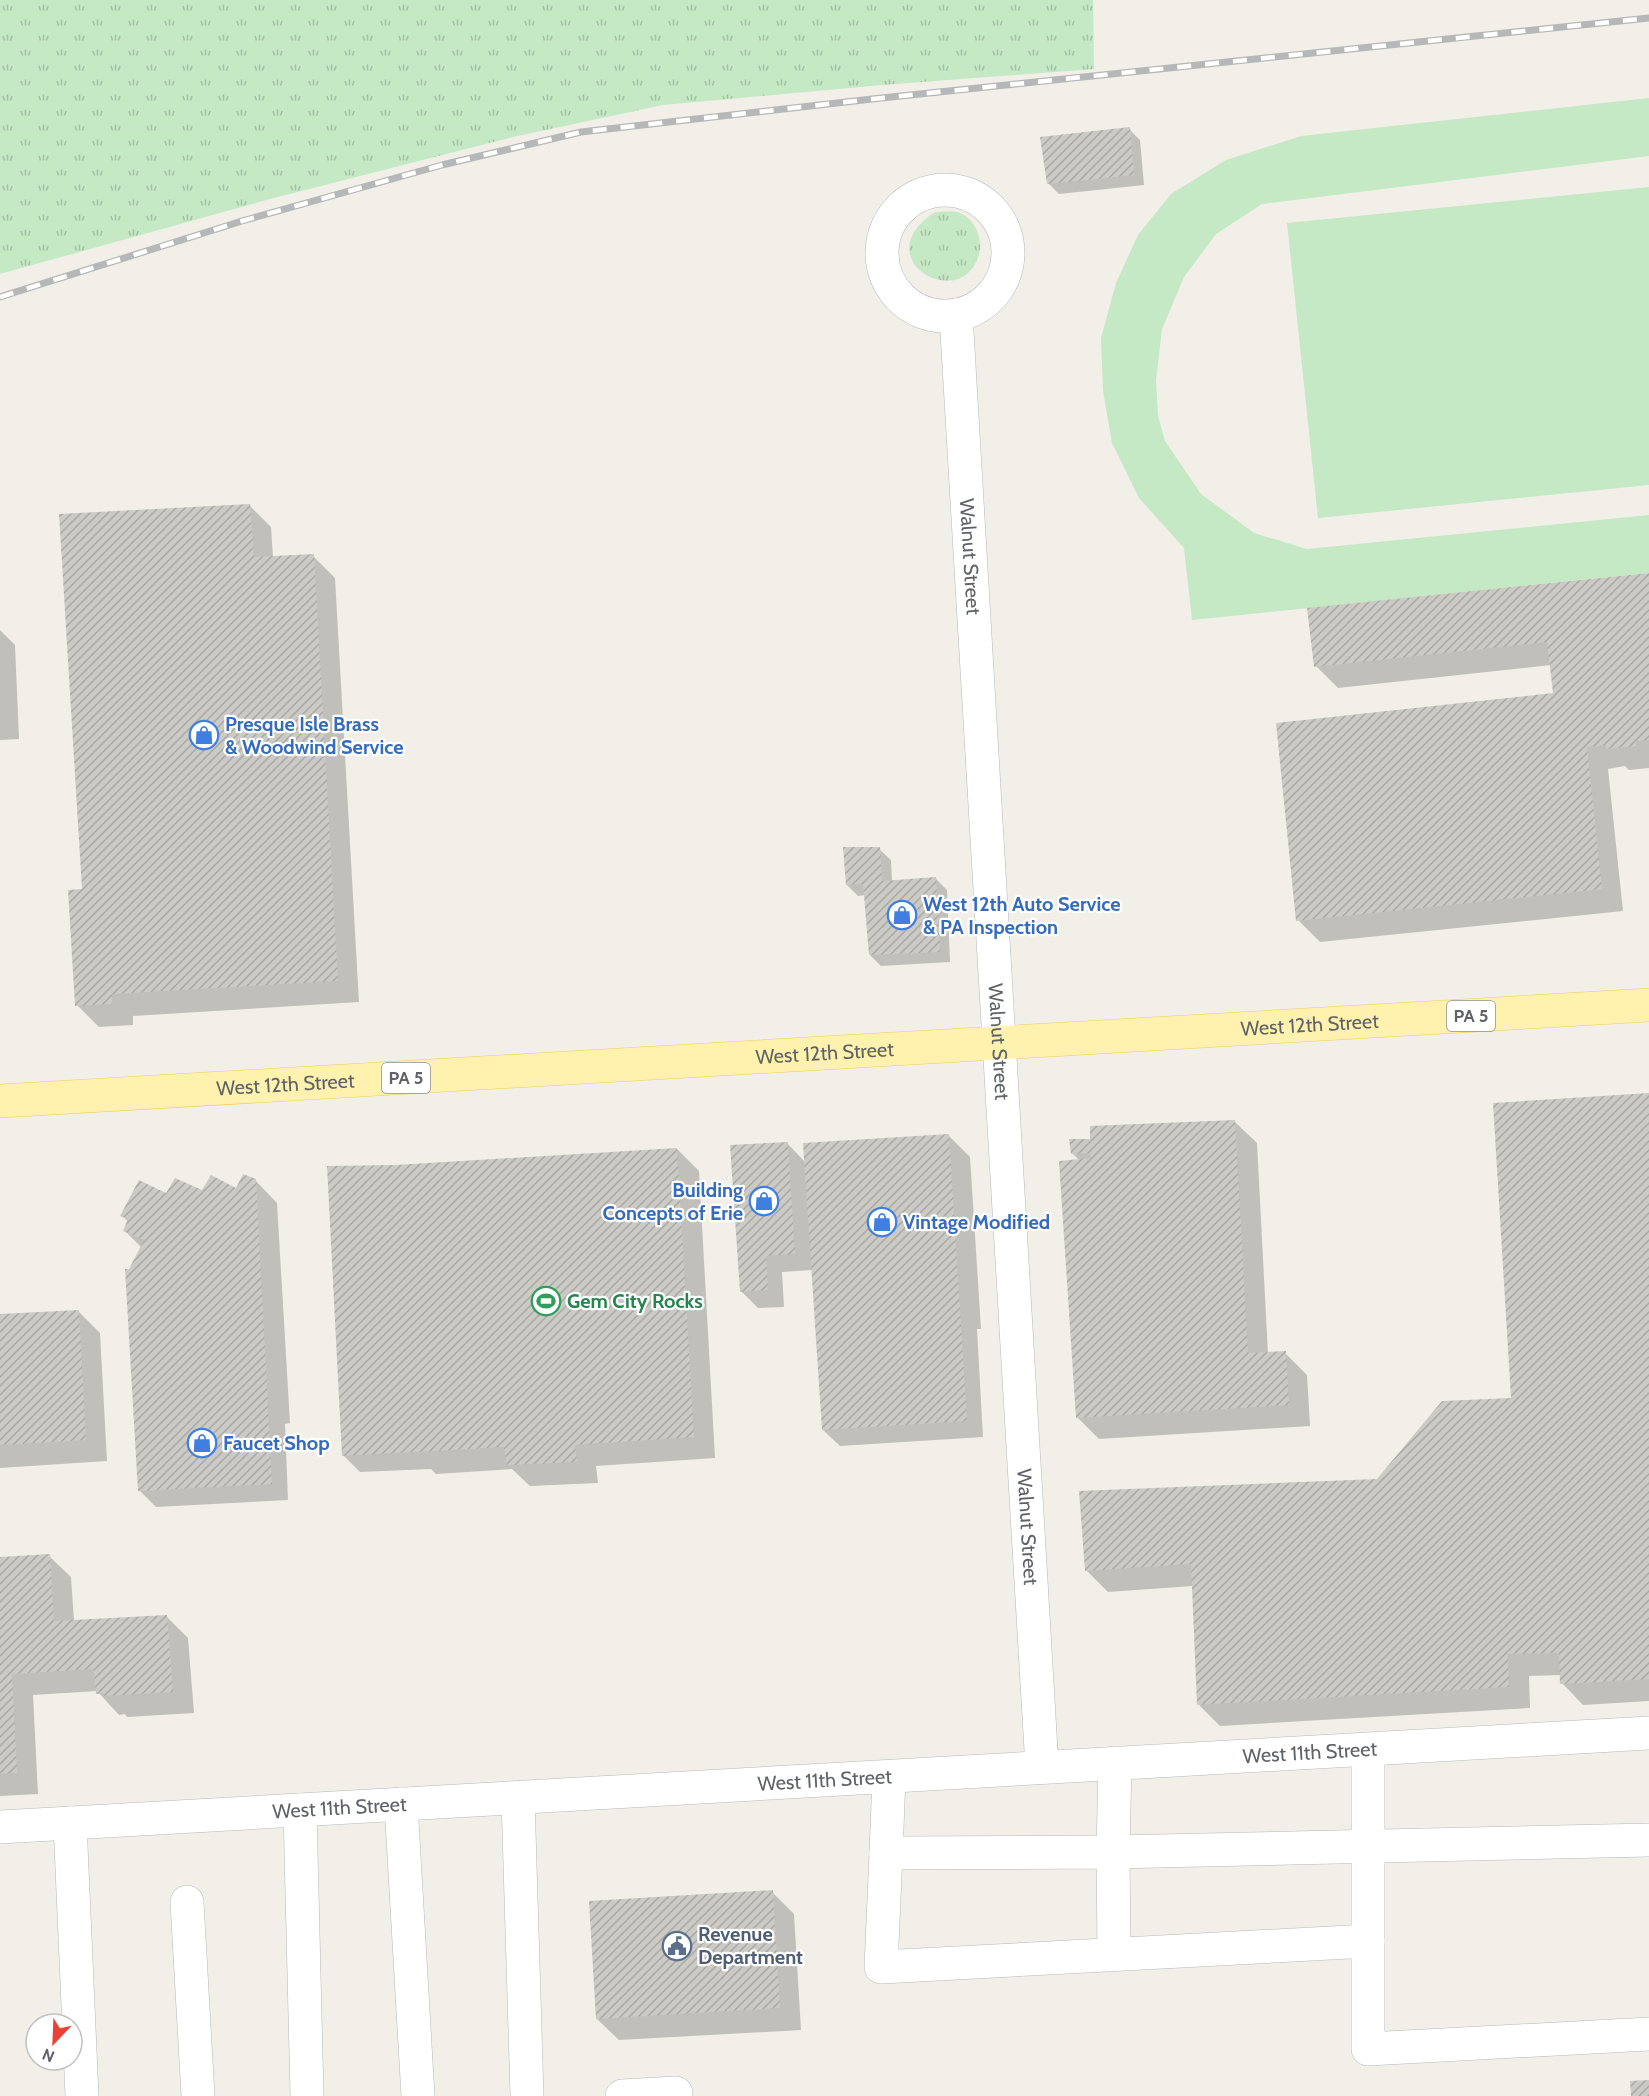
<svg xmlns="http://www.w3.org/2000/svg" width="1649" height="2096" font-family="Cabin,sans-serif">
<style>
.grass{fill:url(#grass-tufts)}
.green{fill:#c5e8c5}
.shadow{fill:#0003}
.building{fill:url(#building-hatch)}
.lines{fill:none;stroke-linecap:round;stroke-linejoin:round}
.minor-casing{stroke:#b5b8bc;stroke-width:34}
.major-casing{stroke:#f2c960;stroke-width:34}
.minor{stroke:#fff;stroke-width:33}
.major{stroke:#fff2af;stroke-width:33}
.rail-casing{stroke:#b6b7b8;stroke-width:7}
.rail{stroke:#fff;stroke-width:4.5;stroke-dasharray:14;stroke-linecap:butt}
.labels{text-anchor:middle;stroke-width:4.5;stroke-linejoin:round;paint-order:stroke}
.shield{fill:#fff;stroke:#8f9295;stroke-width:1.5}
.shield-label{font-size:18px;font-weight:bold;fill:#5f6368}
.street-label{font-size:20px;fill:#5f6368;stroke:#fff}
.shop-label{font-size:20px;font-weight:bold;fill:#366cbe;stroke:#fff;text-anchor:start}
.leisure-label{font-size:20px;font-weight:bold;fill:#27864d;stroke:#fff;text-anchor:start}
.service-label{font-size:20px;font-weight:bold;fill:#4e5e75;stroke:#fff;text-anchor:start}
</style>
<defs>
<pattern id="grass-tufts" width="24" height="20" patternUnits="userSpaceOnUse" patternTransform="scale(1.5)"><rect width="24" height="20" fill="#c5e8c5"/><path d="M3 7l-1-3M5 7V3M7 7l1-3M15 17l-1-3M17 17v-4M19 17l1-3" fill="none" stroke="#a3c0a4"/></pattern>
<pattern id="building-hatch" width="6" height="6" patternUnits="userSpaceOnUse" patternTransform="scale(1.5)"><rect width="6" height="6" fill="#cccac5"/><path d="M-1 1l2-2M0 6l6-6M5 7l2-2" fill="none" stroke="#a9a8a4"/></pattern>
</defs>
<rect width="100%" height="100%" fill="#f1efe8"/>
<path class="grass" d="M 0,0 L 1093,0 L 1094,69 L 882,85 L 663,105 L 513,137 L 270,199 L 0,274 Z
M 935,212 C 942,212 956,210 962,214 C 976,221 983,240 979,254 C 963,315 863,259 935,212 Z"/>
<path class="green" d="M 1649,98 L 1649,156 L 1262,204 L 1216,234 L 1184,277 L 1162,329 L 1156,380 L 1158,416 L 1165,441 L 1201,494 L 1254,533 L 1307,549 L 1649,515 L 1649,573 L 1192,620 L 1184,548 L 1139,498 L 1112,443 L 1103,391 L 1101,338 L 1116,283 L 1138,235 L 1171,194 L 1226,160 L 1301,136 Z
M 1649,187 L 1649,485 L 1318,518 L 1287,223 Z"/>
<path class="shadow" d="M 1129,129 L 1140,140 L 1144,185 L 1059,194 L 1048,183 Z
M 249,505 L 271,527 L 273,557 L 313,556 L 335,578 L 359,1002 L 133,1016 L 133,1025 L 99,1027 L 77,1005 L 83,891 Z
M 1649,574 L 1649,768 L 1629,770 L 1625,766 L 1608,769 L 1623,911 L 1320,942 L 1298,920 L 1555,694 L 1551,665 L 1338,688 L 1316,666 Z
M 0,630 L 15,645 L 19,739 L 0,740 Z
M 879,849 L 891,860 L 892,882 L 936,879 L 947,890 L 950,962 L 881,966 L 870,955 L 866,895 L 858,896 L 847,885 Z
M 1649,1094 L 1649,1701 L 1583,1705 L 1562,1683 L 1561,1675 L 1529,1676 L 1530,1708 L 1220,1726 L 1198,1704 L 1193,1586 L 1108,1592 L 1086,1570 L 1377,1480 L 1512,1400 Z
M 1235,1122 L 1257,1143 L 1268,1354 L 1285,1353 L 1307,1375 L 1310,1426 L 1099,1439 L 1077,1417 L 1080,1161 L 1072,1153 L 1091,1140 Z
M 948,1135 L 970,1157 L 981,1329 L 977,1329 L 983,1437 L 840,1446 L 823,1430 L 812,1270 L 782,1272 L 784,1307 L 758,1308 L 742,1292 L 787,1143 L 805,1162 Z
M 677,1149 L 699,1171 L 715,1458 L 596,1466 L 598,1483 L 530,1486 L 512,1469 L 436,1474 L 431,1469 L 360,1472 L 344,1456 L 396,1166 Z
M 255,1180 L 277,1203 L 290,1423 L 285,1424 L 288,1500 L 156,1507 L 140,1491 L 130,1270 L 141,1247 L 124,1230 L 128,1222 L 122,1215 L 167,1195 L 237,1190 Z
M 78,1311 L 100,1333 L 107,1461 L 0,1468 L 0,1316 Z
M 49,1556 L 71,1577 L 74,1621 L 166,1616 L 188,1638 L 194,1713 L 127,1717 L 125,1714 L 119,1715 L 97,1691 L 33,1695 L 38,1794 L 0,1796 L 0,1559 Z
M 772,1892 L 794,1914 L 801,2030 L 619,2040 L 597,2019 Z"/>
<path class="building" d="M 1130,127 L 1134,175 L 1047,184 L 1040,137 Z
M 250,504 L 254,557 L 314,554 L 338,981 L 112,994 L 112,1004 L 75,1006 L 68,890 L 82,889 L 59,514 Z
M 1649,573 L 1649,740 L 1635,741 L 1636,746 L 1606,749 L 1606,745 L 1587,747 L 1602,889 L 1296,921 L 1276,723 L 1553,693 L 1547,642 L 1314,667 L 1307,608 Z
M 843,847 L 880,847 L 882,881 L 936,877 L 940,952 L 869,955 L 863,884 L 846,885 Z
M 1649,1093 L 1649,1679 L 1560,1684 L 1559,1653 L 1508,1654 L 1509,1687 L 1197,1705 L 1191,1564 L 1085,1571 L 1079,1491 L 1377,1479 L 1442,1401 L 1511,1398 L 1493,1103 Z
M 1235,1120 L 1248,1353 L 1286,1351 L 1289,1405 L 1076,1418 L 1059,1161 L 1091,1158 L 1090,1153 L 1071,1154 L 1069,1139 L 1090,1139 L 1090,1126 Z
M 949,1134 L 967,1421 L 822,1430 L 803,1143 Z
M 788,1142 L 795,1254 L 766,1256 L 768,1290 L 740,1292 L 730,1145 Z
M 677,1148 L 694,1437 L 575,1445 L 577,1462 L 507,1465 L 504,1447 L 342,1456 L 327,1166 L 395,1165 Z
M 243,1174 L 256,1179 L 272,1484 L 138,1491 L 125,1269 L 129,1269 L 144,1240 L 123,1231 L 128,1219 L 120,1216 L 139,1180 L 166,1193 L 175,1178 L 202,1190 L 211,1175 L 236,1188 Z
M 79,1310 L 86,1440 L 0,1445 L 0,1314 Z
M 50,1554 L 54,1621 L 167,1615 L 173,1692 L 104,1696 L 104,1693 L 96,1694 L 94,1669 L 12,1674 L 17,1773 L 0,1774 L 0,1557 Z
M 773,1890 L 780,2008 L 596,2019 L 589,1901 Z
M 1649,2080 L 1649,2096 L 1631,2096 L 1630,2081 Z"/>
<g class="lines">
<g class="minor-casing">
<g id="minor">
<circle cx="945" cy="253" r="63"/>
<path id="s1" d="M 956,315 L 1042,1767"/>
<path d="M 1368,1750 L 1368,2049 L 1649,2034"/>
<path d="M 1115,1763 L 1113,1852 L 1649,1840"/>
<path d="M 889,1777 L 886,1853 L 1113,1852 L 1114,1954"/>
<path d="M 518,1798 L 527,2096"/>
<path d="M 401,1804 L 418,2096"/>
<path d="M 300,1810 L 307,2096"/>
<path d="M 70,1823 L 82,2096"/>
<path id="s2" d="M 0,1827 L 1649,1733"/>
<path d="M 886,1853 L 881,1967 L 1368,1941"/>
<path d="M 187,1902 L 198,2096"/>
<path d="M 622,2096 L 676,2093"/>
</g>
</g>
<g class="major-casing">
<g id="major">
<path id="s3" d="M 0,1101 L 1649,1005"/>
</g>
</g>
<use href="#minor" class="minor"/>
<use href="#major" class="major"/>
<g class="rail-casing">
<path id="rail" d="M 0,297 L 242,221 L 442,165 L 581,132 L 872,99 L 1649,18"/>
</g>
<use href="#rail" class="rail"/>
</g>
<defs>
<g id="shop-ring" transform="scale(1.5)"><circle r="9.5" fill="#fff" stroke="#3f7fe0" stroke-width="1.5"/><path d="M-5-2.5h2.3a2.7 3.5 0 0 1 5.4 0H5L5.5 6h-11ZM-1.5-2.5h3a1.5 2.3 0 0 0-3 0Z" fill="#3f7fe0"/></g>
<g id="stadium-ring" transform="scale(1.5)"><circle r="9.5" fill="#fff" stroke="#2e9e5b" stroke-width="1.5"/><path d="M0-5a6.5 5 0 1 0 0 10a6.5 5 0 1 0 0-10ZM-3.5-1.8h7v3.6h-7Z" fill="#2e9e5b"/></g>
<g id="civic-ring" transform="scale(1.5)"><circle r="9.5" fill="#fff" stroke="#5c6f8a" stroke-width="1.5"/><path d="M-.6-6.5H3V-4.5H.6V-3L4-1V1h2V6H-6V1h2V-1L-.6-3ZM-1.2 2.5V6h2.4V2.5Z" fill="#5c6f8a"/></g>
</defs>
<g fill-rule="evenodd">
<use href="#shop-ring" x="204" y="735"/>
<use href="#shop-ring" x="902" y="915"/>
<use href="#shop-ring" x="764" y="1201"/>
<use href="#shop-ring" x="882" y="1222"/>
<use href="#stadium-ring" x="546" y="1301"/>
<use href="#shop-ring" x="202" y="1443"/>
<use href="#civic-ring" x="677" y="1946"/>
</g>
<g class="labels">
<g class="shield">
<rect x="1447" y="1001" width="48" height="30" rx="4.5"/>
<rect x="382" y="1063" width="48" height="30" rx="4.5"/>
</g>
<g class="shield-label">
<text x="1471" y="1022">PA 5</text>
<text x="406" y="1084">PA 5</text>
</g>
<g class="street-label">
<text dy="7" stroke="none"><textPath href="#s1" startOffset="242">Walnut Street</textPath></text>
<text dy="7" stroke="none"><textPath href="#s3" startOffset="1312">West 12th Street</textPath></text>
<text dy="7" stroke="none"><textPath href="#s1" startOffset="728">Walnut Street</textPath></text>
<text dy="7" stroke="none"><textPath href="#s3" startOffset="826">West 12th Street</textPath></text>
<text dy="7" stroke="none"><textPath href="#s3" startOffset="286">West 12th Street</textPath></text>
<text dy="7" stroke="none"><textPath href="#s1" startOffset="1214">Walnut Street</textPath></text>
<text dy="7" stroke="none"><textPath href="#s2" startOffset="1312">West 11th Street</textPath></text>
<text dy="7" stroke="none"><textPath href="#s2" startOffset="826">West 11th Street</textPath></text>
<text dy="7" stroke="none"><textPath href="#s2" startOffset="340">West 11th Street</textPath></text>
</g>
<g class="shop-label">
<text x="225" y="731">Presque Isle Brass<tspan x="225" dy="23">&amp; Woodwind Service</tspan></text>
<text x="923" y="911">West 12th Auto Service<tspan x="923" dy="23">&amp; PA Inspection</tspan></text>
<text x="743" y="1197" text-anchor="end">Building<tspan x="743" dy="23">Concepts of Erie</tspan></text>
<text x="903" y="1229">Vintage Modified</text>
<text x="223" y="1450">Faucet Shop</text>
</g>
<g class="leisure-label">
<text x="567" y="1308">Gem City Rocks</text>
</g>
<g class="service-label">
<text x="698" y="1941">Revenue<tspan x="698" dy="23">Department</tspan></text>
</g>
</g>
<g transform="translate(54 2042) rotate(203)"><circle r="28" fill="#ffffff" stroke="#bfc1c3" stroke-width="1.5"/>
<path d="M0-4.5L10 22L0 15L-10 22Z" fill="#ea4335"/>
<text y="-9" font-size="16" font-weight="bold" text-anchor="middle" fill="#5f6368">N</text>
</g>
</svg>
